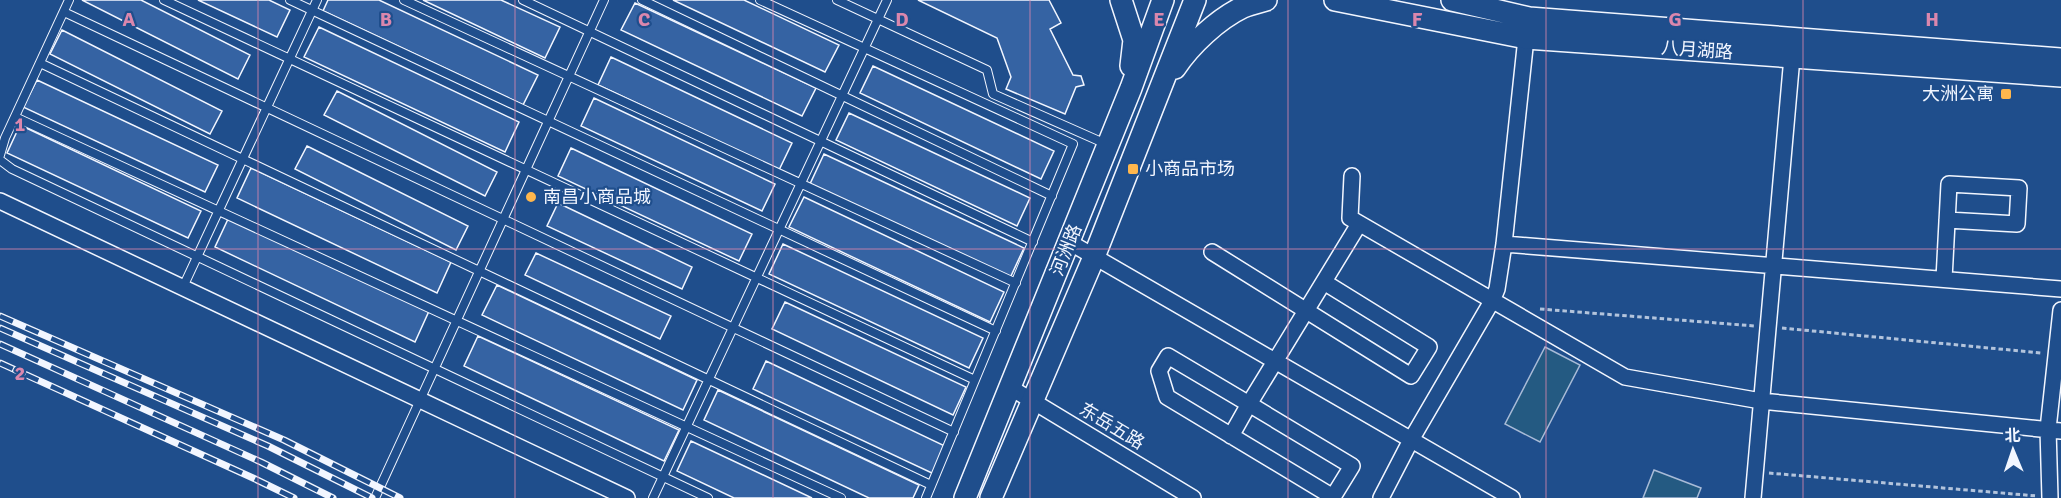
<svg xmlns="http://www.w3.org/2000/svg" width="2061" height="498" font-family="Signika,'Noto Sans SC',sans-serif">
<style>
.green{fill:#245a82;stroke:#a8bbd7;stroke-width:1.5}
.building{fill:#3563a3;stroke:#f2f6ff;stroke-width:1.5}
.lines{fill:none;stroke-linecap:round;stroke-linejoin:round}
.service-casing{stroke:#f2f6ff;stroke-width:10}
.minor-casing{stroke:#f2f6ff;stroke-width:18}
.secondary-casing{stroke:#f2f6ff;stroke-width:24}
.path{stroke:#b3c4dc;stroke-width:3;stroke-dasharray:4.5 3;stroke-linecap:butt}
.service{stroke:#1f4e8c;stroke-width:8}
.minor{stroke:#1f4e8c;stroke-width:15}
.secondary{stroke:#1f4e8c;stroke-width:21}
.rail-casing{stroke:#f2f6ff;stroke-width:7}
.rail{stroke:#1f4e8c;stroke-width:4.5;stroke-dasharray:14;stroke-linecap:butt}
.grid{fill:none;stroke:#da87ad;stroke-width:1.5;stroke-opacity:0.55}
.poi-dot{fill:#ffb74d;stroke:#1f4e8c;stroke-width:2}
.labels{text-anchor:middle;stroke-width:4.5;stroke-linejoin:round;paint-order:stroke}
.street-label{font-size:18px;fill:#f2f6ff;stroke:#1f4e8c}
.poi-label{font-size:18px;fill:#f2f6ff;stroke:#1f4e8c;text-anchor:start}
.grid-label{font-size:20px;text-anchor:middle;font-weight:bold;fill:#da87ad;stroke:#1f4e8c;stroke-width:4.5;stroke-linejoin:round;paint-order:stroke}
</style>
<rect width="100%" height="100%" fill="#1f4e8c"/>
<path class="green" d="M 1545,347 L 1580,365 L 1540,442 L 1505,424 Z
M 1654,470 L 1701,488 L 1697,498 L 1643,498 Z"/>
<path class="building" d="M 82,0 L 141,0 L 250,55 L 238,79 Z
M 198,0 L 269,0 L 290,10 L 277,37 Z
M 328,0 L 379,0 L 538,75 L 523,105 L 323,11 Z
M 423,0 L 501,0 L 560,27 L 545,58 Z
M 673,0 L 744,0 L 839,45 L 825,72 Z
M 918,0 L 1049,0 L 1061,23 L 1050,29 L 1073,75 L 1081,76 L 1084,85 L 1076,87 L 1065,114 L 1006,89 L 1011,77 L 997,38 Z
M 635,3 L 816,88 L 802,116 L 621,30 Z
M 319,27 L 519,122 L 505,152 L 304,57 Z
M 62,30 L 222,111 L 210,134 L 50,54 Z
M 611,57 L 792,143 L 779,170 L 598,85 Z
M 873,66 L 1054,151 L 1041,179 L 860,93 Z
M 37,80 L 218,165 L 205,192 L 23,107 Z
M 337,91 L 497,172 L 485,196 L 324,115 Z
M 594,98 L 775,184 L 762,211 L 581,126 Z
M 849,113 L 1030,198 L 1017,226 L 836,140 Z
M 20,125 L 201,211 L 188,238 L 7,153 Z
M 307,146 L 468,226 L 456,250 L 295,169 Z
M 571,148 L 752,234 L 739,261 L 558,176 Z
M 824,154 L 1024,248 L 1010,278 L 810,184 Z
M 251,168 L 451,262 L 437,293 L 237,198 Z
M 804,197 L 1004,292 L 990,322 L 789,227 Z
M 558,203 L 692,267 L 682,289 L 547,226 Z
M 229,217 L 429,311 L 415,342 L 215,247 Z
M 783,244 L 983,338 L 969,368 L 769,274 Z
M 536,253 L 671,316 L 660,339 L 525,275 Z
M 497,285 L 697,380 L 683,410 L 482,315 Z
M 785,302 L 966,387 L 953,415 L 772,329 Z
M 478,336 L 679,430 L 664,461 L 464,366 Z
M 766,361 L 947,447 L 934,474 L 753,389 Z
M 718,390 L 919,485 L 913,498 L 869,498 L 704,420 Z
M 691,441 L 812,498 L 734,498 L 677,471 Z"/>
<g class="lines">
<g class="service-casing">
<path id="service" d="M 164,0 L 975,380
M 290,0 L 996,331
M 404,0 L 1016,283
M 523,0 L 1033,242
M 642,0 L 1052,196
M 760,0 L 1073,144 L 926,498
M 837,0 L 987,70 L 993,94 L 1106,144
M 64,12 L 954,432
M 40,63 L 931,485
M 15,117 L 841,498
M 0,155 L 5,138 L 69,0
M 0,160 L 12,169 L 708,498
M 183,287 L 317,0
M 375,498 L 604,0
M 653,498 L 887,0"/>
</g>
<g class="minor-casing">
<path id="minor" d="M 1352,176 L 1350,218 L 1625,377 L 1761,401 L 2061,431
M 0,201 L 627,498
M 1069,242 L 1512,498
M 1504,244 L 2061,289
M 1212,252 L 1411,376 L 1429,347 L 1324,282
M 1944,279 L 1949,184 L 2019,188 L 2017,224 L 1947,220
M 1011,388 L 1193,498
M 1231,436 L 1249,404 L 1352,466 L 1333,497 L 1167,397 L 1159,371 L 1168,356 L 1249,404 L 1359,224
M 1381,498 L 1411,440 L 1492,301 L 1497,289 L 1504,244 L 1526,38
M 1753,498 L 1792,57
M 2050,498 L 2048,429 L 2061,310"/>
</g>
<g class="secondary-casing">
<path id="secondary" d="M 1121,0 L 1134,40 L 1131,66
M 1335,0 L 1526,38 L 2061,76
M 1452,0 L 1529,18 L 2061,59
M 1175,68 C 1190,45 1218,19 1243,7 C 1250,4 1259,2 1266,0
M 965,498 L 1131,88 L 1163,0
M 991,498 L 1094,257 L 1195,0"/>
</g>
<path class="path" d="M 1540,309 L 1755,326
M 1782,328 L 2041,353
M 1769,473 L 2037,496"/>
<use href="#service" class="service"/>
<use href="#minor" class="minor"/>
<use href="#secondary" class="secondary"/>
<g class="rail-casing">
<path id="rail" d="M 0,316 L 284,440 L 400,498
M 0,328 L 268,446 L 372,498
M 0,344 L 261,462 L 333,498
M 0,363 L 253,478 L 294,498"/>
</g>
<use href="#rail" class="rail"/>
</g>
<path class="grid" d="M 258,0 L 258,498M 515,0 L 515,498M 773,0 L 773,498M 1030,0 L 1030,498M 1288,0 L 1288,498M 1546,0 L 1546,498M 1803,0 L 1803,498M 0,249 L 2061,249"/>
<g class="poi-dot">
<rect x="2000" y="88" width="12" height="12" rx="3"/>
<rect x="1127" y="163" width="12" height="12" rx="3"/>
<circle cx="531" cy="197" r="6"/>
</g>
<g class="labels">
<g class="street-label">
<text transform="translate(1697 50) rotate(4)" y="6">八月湖路</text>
<text transform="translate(1066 250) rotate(-68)" y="6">河洲路</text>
<text transform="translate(1112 426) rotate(31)" y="6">东岳五路</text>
</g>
<g class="poi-label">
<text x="1994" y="100" text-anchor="end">大洲公寓</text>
<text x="1145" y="175">小商品市场</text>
<text x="543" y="203">南昌小商品城</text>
</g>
</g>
<g class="grid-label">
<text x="129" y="26">A</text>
<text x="386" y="26">B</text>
<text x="644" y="26">C</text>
<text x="902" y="26">D</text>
<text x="1159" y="26">E</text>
<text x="1417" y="26">F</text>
<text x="1675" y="26">G</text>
<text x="1932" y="26">H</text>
<text x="20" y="131">1</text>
<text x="20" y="380">2</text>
</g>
<g transform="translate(2013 450) rotate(358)" stroke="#1f4e8c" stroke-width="4.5" paint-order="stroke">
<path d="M0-4.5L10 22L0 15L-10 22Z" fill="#f2f6ff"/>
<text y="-9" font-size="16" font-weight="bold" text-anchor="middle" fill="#f2f6ff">北</text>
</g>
</svg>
